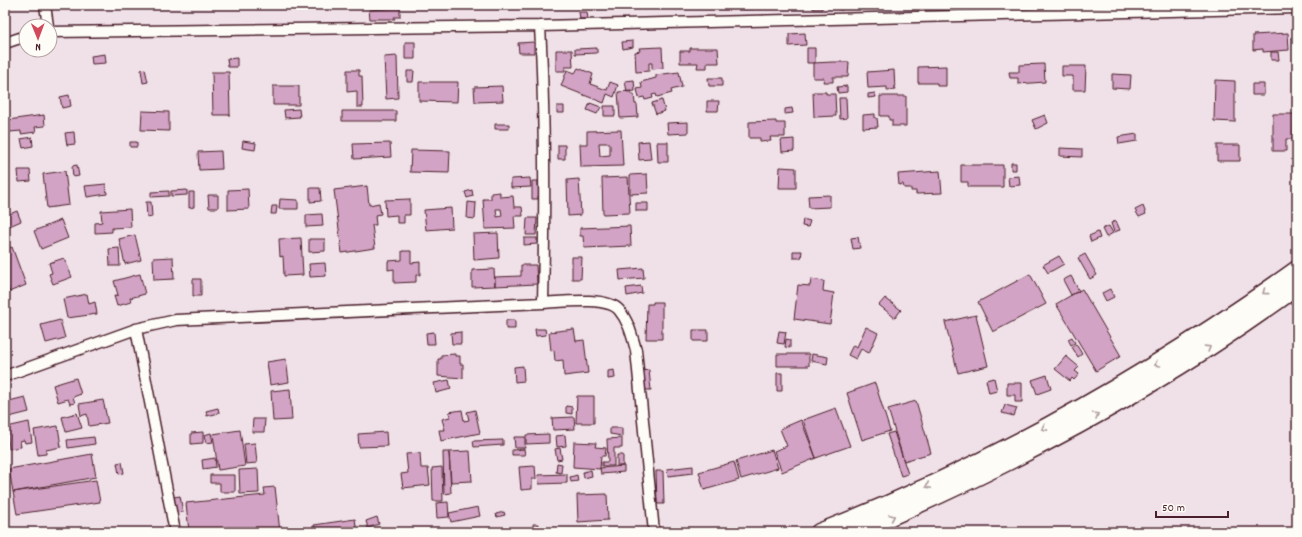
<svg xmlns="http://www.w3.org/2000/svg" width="1302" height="537" font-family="Dekko,sans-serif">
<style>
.building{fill:#d2a3c4;stroke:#4a1f2b;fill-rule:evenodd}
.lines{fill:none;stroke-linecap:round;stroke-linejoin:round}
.minor-casing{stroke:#4a1f2b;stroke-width:13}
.trunk-casing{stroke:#4a1f2b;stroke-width:19}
.minor{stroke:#fdfcf7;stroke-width:10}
.trunk{stroke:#fdfcf7;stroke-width:16}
.oneway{stroke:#ac999b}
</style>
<rect width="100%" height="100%" fill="#f0e1e8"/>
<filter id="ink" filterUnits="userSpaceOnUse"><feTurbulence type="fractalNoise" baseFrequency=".025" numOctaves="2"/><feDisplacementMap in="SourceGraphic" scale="8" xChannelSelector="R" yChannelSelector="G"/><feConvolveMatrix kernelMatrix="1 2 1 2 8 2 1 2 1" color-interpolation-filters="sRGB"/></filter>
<g filter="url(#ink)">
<path class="building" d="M 604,5 L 634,5 L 634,7 L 604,6 Z
M 682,5 L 683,8 L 676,10 L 675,6 Z
M 739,5 L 754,5 L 754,9 L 739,9 Z
M 756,5 L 765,5 L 765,8 L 756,8 Z
M 813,5 L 822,5 L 822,9 L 813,9 Z
M 837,5 L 842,5 L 842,10 L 837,9 Z
M 400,8 L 400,17 L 394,17 L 395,19 L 370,19 L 369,10 Z
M 579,12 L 587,12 L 588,19 L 580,19 Z
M 805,33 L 806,45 L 789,46 L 789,34 Z
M 1288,33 L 1289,50 L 1263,52 L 1263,49 L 1253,50 L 1253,35 Z
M 633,41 L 633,47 L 623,49 L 622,42 Z
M 405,42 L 415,42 L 415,59 L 405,59 Z
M 534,42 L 534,53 L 519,53 L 518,43 Z
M 662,47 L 663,68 L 652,69 L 652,63 L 649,63 L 649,71 L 636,72 L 635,52 L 640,51 L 639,48 Z
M 597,48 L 597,53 L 575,54 L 575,49 Z
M 690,48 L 718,48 L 719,63 L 707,63 L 707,68 L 697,68 L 698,63 L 680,63 L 680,51 L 690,51 Z
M 807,48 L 815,48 L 815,63 L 807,63 Z
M 556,50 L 572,50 L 573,67 L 565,67 L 565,71 L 556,71 Z
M 1271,52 L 1278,52 L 1279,60 L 1271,60 Z
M 105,54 L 106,63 L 92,64 L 91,56 Z
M 397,56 L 398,98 L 386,99 L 384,57 Z
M 237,58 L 237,67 L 228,67 L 227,59 Z
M 833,62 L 849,62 L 848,77 L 833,77 L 833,82 L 823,82 L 824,78 L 813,78 L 813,63 Z
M 1044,64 L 1045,82 L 1018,84 L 1018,78 L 1010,78 L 1009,72 L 1019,72 L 1019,65 Z
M 946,66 L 946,86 L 937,86 L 937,83 L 918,83 L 918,67 Z
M 1062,66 L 1086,66 L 1085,90 L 1073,90 L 1073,76 L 1062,76 Z
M 578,68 L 593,74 L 590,84 L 607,90 L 610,82 L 618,85 L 614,97 L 607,94 L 604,103 L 561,86 L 567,70 L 575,73 Z
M 145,69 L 148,82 L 143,83 L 141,70 Z
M 347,70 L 359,70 L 359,76 L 362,76 L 363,107 L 357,107 L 357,91 L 347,92 Z
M 894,70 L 895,90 L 887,91 L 887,87 L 868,88 L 867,72 Z
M 407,71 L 414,71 L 413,82 L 407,82 Z
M 212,72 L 229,72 L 230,115 L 213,115 Z
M 679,72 L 682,87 L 671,90 L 672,93 L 657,97 L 656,94 L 652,95 L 653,98 L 645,100 L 644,97 L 639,98 L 637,89 L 642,88 L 641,82 L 656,78 L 656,75 Z
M 1112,74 L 1131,75 L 1130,89 L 1112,88 Z
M 708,78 L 722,78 L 722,86 L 709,86 Z
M 634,80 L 635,91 L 627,92 L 625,81 Z
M 1215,80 L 1235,81 L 1235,122 L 1214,121 Z
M 419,82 L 458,82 L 457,102 L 419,101 Z
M 1252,84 L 1264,84 L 1264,95 L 1252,95 Z
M 273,86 L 299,86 L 299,105 L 273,105 Z
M 502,86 L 503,101 L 475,102 L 474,87 Z
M 847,86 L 847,92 L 838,93 L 837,87 Z
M 631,91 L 631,94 L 634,94 L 635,104 L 637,104 L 638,117 L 620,118 L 618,92 Z
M 813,92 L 826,92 L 826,94 L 835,94 L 836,116 L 814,117 Z
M 875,93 L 876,97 L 868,98 L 868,94 Z
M 69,95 L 71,106 L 62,108 L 60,97 Z
M 880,96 L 906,96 L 906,126 L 892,126 L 892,120 L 889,120 L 889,116 L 880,116 Z
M 839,98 L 846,98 L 847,118 L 840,119 Z
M 662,100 L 665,111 L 656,114 L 652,103 Z
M 707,101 L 719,101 L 718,111 L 707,111 Z
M 590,103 L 601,107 L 597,114 L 587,110 Z
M 557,106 L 564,106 L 564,113 L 557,113 Z
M 604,106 L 615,106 L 615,116 L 604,116 Z
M 792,108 L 793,113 L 785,114 L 785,109 Z
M 299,109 L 300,117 L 285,118 L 284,110 Z
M 142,111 L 169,112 L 169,131 L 141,130 Z
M 342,111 L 396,111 L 396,121 L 342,121 Z
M 875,114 L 875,118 L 877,118 L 878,127 L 863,128 L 863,115 Z
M 1273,114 L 1295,114 L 1293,139 L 1286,139 L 1286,151 L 1273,151 Z
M 44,115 L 45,126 L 35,127 L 36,132 L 21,134 L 21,131 L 10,132 L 8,120 Z
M 1045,115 L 1048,123 L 1036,129 L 1032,120 Z
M 776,121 L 776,123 L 785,123 L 785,137 L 770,137 L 771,141 L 760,142 L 760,138 L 749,138 L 749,122 Z
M 688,122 L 688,133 L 668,134 L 667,123 Z
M 495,124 L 509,124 L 509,129 L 495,129 Z
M 621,130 L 623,166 L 581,167 L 580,144 L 587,144 L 587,131 ZM 599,143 L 610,143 L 610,155 L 600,156 Z
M 74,132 L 75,144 L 67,145 L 65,133 Z
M 1137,134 L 1137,141 L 1119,144 L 1118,137 Z
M 32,137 L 33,146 L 23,148 L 21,139 Z
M 1294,138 L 1297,138 L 1297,152 L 1294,152 Z
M 794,139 L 794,151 L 782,152 L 781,140 Z
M 243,141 L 256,143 L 255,150 L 242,148 Z
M 649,141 L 651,159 L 639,160 L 638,142 Z
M 130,142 L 137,142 L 137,147 L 130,147 Z
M 657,142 L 668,142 L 668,162 L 658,162 Z
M 390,143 L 391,157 L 354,159 L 353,144 Z
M 558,145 L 565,145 L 565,159 L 558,159 Z
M 1217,145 L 1240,145 L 1240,161 L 1217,161 Z
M 1060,148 L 1082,149 L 1082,157 L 1060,156 Z
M 411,150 L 450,151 L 449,173 L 410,172 Z
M 221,151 L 222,169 L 199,170 L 198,152 Z
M 1011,163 L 1016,163 L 1016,170 L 1011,170 Z
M 77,165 L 79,176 L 73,177 L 72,166 Z
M 961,165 L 1003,165 L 1003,187 L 968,187 L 968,182 L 961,182 Z
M 780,167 L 796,168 L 796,188 L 779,188 Z
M 18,170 L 30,170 L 31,181 L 19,182 Z
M 65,171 L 69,205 L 47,208 L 43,174 Z
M 940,171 L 942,193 L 916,194 L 916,191 L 911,191 L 911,188 L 904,188 L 903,184 L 899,185 L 898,174 Z
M 647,174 L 648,193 L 630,194 L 630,175 Z
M 1019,176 L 1020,185 L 1009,186 L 1008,177 Z
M 628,177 L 630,213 L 603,214 L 602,178 Z
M 530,178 L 531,187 L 511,188 L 511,179 Z
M 579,179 L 581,215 L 568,216 L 567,180 Z
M 532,181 L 538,181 L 538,186 L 541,186 L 541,196 L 538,196 L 538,199 L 532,199 Z
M 106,184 L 107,194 L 87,197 L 85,186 Z
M 367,186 L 369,205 L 379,203 L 381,214 L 375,215 L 376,225 L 372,225 L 375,248 L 342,253 L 334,190 Z
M 310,188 L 320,188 L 321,201 L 310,202 Z
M 248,189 L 249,209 L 228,210 L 228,190 Z
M 187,190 L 187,195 L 171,196 L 171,191 Z
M 472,190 L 473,196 L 467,198 L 465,192 Z
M 169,191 L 169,196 L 151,197 L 151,192 Z
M 189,192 L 194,192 L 194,207 L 189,208 Z
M 500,192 L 500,197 L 513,196 L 514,207 L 522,207 L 523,216 L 514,216 L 515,228 L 485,229 L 483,199 L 491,199 L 491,193 ZM 496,209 L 501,209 L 502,216 L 497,217 Z
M 208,195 L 218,195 L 218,208 L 209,208 Z
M 830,195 L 830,207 L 809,208 L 808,196 Z
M 280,199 L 298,200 L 298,209 L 279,209 Z
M 410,199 L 410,215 L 404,215 L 404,223 L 397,223 L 397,215 L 386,216 L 385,200 Z
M 146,202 L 151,202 L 152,217 L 147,218 Z
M 468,202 L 476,203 L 475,219 L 467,218 Z
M 636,203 L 648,203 L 648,211 L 636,211 Z
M 272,206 L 277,206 L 276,214 L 271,214 Z
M 1143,206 L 1146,214 L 1139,217 L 1135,210 Z
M 451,208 L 452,228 L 426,230 L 424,210 Z
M 130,209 L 131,227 L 112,228 L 112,232 L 95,233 L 95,223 L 102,222 L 101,211 Z
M 17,211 L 21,221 L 5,228 L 5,216 Z
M 322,214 L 323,226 L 306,227 L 306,215 Z
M 527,218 L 537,218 L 536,235 L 526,235 Z
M 803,219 L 810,221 L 808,227 L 802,226 Z
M 61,220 L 68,238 L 41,249 L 34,231 Z
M 1116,221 L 1120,230 L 1114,232 L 1111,223 Z
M 630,226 L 631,246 L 584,248 L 583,236 L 580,236 L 580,228 Z
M 1109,226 L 1113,233 L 1106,237 L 1102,229 Z
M 1098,232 L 1100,238 L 1091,242 L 1089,236 Z
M 498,233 L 499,258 L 474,260 L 473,234 Z
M 135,235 L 141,260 L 125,264 L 119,239 Z
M 858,237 L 860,248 L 853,249 L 851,238 Z
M 301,238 L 303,275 L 284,276 L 283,256 L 280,257 L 279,239 Z
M 524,238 L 537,238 L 537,244 L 524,245 Z
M 309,239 L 325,239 L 325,251 L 309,252 Z
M 12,247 L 26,285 L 9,292 L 8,287 L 5,288 L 5,250 Z
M 119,248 L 120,266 L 110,266 L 109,249 Z
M 402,251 L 411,251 L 411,263 L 420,262 L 420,275 L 416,275 L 416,282 L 394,283 L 394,269 L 388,270 L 388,261 L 402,260 Z
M 793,251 L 802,251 L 801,258 L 793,258 Z
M 1085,254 L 1097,275 L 1090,279 L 1078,258 Z
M 1059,256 L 1064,264 L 1048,273 L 1043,265 Z
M 173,257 L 174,279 L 154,280 L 153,258 Z
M 572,257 L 582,257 L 581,279 L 572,279 Z
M 64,258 L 72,277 L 53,284 L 49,274 L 52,273 L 49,263 Z
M 325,263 L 326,276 L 310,277 L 309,264 Z
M 521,265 L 536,265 L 537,284 L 495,286 L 495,277 L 521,276 Z
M 643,268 L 644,278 L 620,280 L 619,270 Z
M 494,269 L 495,286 L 472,287 L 472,270 Z
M 140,274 L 145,294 L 130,298 L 131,302 L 117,306 L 114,296 L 118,295 L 114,281 Z
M 1030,274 L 1046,304 L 993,332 L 978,302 Z
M 1071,276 L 1079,291 L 1071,295 L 1063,280 Z
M 193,279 L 201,279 L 201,296 L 193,296 Z
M 811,279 L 824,281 L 823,291 L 834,293 L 830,324 L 794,319 L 798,285 L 810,286 Z
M 641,286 L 642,293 L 627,296 L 626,288 Z
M 1082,289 L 1121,356 L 1096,371 L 1056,304 Z
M 1110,289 L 1114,297 L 1106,301 L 1102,293 Z
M 87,294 L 89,304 L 95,302 L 97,314 L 67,318 L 63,299 Z
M 885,298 L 901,310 L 895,318 L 879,305 Z
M 653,302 L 662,302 L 662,339 L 646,339 L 647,304 L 653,304 Z
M 976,315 L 988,366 L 958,373 L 945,322 Z
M 60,320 L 65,338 L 46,343 L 41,325 Z
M 506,320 L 515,320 L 515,329 L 506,329 Z
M 866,327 L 878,333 L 869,353 L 861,349 L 856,359 L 848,355 L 853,345 L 857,347 Z
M 535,329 L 545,329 L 546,335 L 536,336 Z
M 574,329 L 576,341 L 584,340 L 588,373 L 564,376 L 563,360 L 555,361 L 554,350 L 551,351 L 549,332 Z
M 693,330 L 708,330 L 708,341 L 693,341 Z
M 779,331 L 786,332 L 784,344 L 777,343 Z
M 434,332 L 435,344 L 427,344 L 426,333 Z
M 461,332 L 461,344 L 452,344 L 451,333 Z
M 1072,337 L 1075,343 L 1071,345 L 1068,339 Z
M 786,339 L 790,340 L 790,348 L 785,347 Z
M 1076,344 L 1082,354 L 1078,357 L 1072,347 Z
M 455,354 L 455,356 L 460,356 L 460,364 L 463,364 L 463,378 L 438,376 L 438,359 L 441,359 L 441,355 Z
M 777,354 L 809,354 L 809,366 L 777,366 Z
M 812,354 L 828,357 L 827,364 L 811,361 Z
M 1066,356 L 1079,367 L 1075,371 L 1079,374 L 1074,380 L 1072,378 L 1070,381 L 1055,369 Z
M 286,359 L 289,382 L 270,385 L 267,362 Z
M 523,366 L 524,381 L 515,382 L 514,367 Z
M 614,370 L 615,378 L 608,379 L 608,371 Z
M 649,370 L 651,390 L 645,390 L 642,371 Z
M 777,373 L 782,373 L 782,391 L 777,391 Z
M 1047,375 L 1051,389 L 1037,394 L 1032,380 Z
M 76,378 L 81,394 L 73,397 L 75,403 L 70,404 L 68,399 L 58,402 L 53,385 Z
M 994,378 L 997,391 L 989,393 L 986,380 Z
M 449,380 L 451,389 L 436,393 L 434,383 Z
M 875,383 L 890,431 L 862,440 L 847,393 Z
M 1007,383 L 1022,383 L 1022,402 L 1015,402 L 1015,395 L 1007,395 Z
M 290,389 L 292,420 L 273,421 L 271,391 Z
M 577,396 L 594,396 L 594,423 L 576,423 Z
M 25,397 L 29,412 L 5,418 L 5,402 Z
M 103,400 L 108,423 L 89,426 L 87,414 L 81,416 L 79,404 Z
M 916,401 L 931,453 L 904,461 L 888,409 Z
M 1005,405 L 1017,408 L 1014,416 L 1002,413 Z
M 566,406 L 572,407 L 572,414 L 566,413 Z
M 218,408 L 219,413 L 207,416 L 206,411 Z
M 836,408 L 850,446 L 816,458 L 803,420 Z
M 462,410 L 464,421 L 469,420 L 467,412 L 475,410 L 480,433 L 441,441 L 439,430 L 445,430 L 442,419 L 450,417 L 449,412 Z
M 77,413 L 82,428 L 66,432 L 62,417 Z
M 574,417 L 575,429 L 553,430 L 552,418 Z
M 253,419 L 265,419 L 264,432 L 252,432 Z
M 801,420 L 816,458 L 782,472 L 774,451 L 787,446 L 780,429 Z
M 29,422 L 32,442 L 25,443 L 24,440 L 20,441 L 21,447 L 9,449 L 7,427 Z
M 58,426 L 61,447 L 46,450 L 46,454 L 38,455 L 34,430 Z
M 610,428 L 622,428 L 622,436 L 610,434 Z
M 240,430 L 245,466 L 218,470 L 213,434 Z
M 203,432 L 203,443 L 191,444 L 191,433 Z
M 386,432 L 387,446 L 359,447 L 358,434 Z
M 894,432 L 908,474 L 901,476 L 887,434 Z
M 211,433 L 213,442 L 206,443 L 204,435 Z
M 549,434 L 549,443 L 526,444 L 526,435 Z
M 565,435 L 566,446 L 557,447 L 556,436 Z
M 94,437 L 95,444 L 68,448 L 67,440 Z
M 514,437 L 525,437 L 525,448 L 515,448 Z
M 622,438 L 622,448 L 614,448 L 614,466 L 602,466 L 602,462 L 608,462 L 607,439 Z
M 503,440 L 503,445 L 474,447 L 473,441 Z
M 574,442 L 596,443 L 595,447 L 606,448 L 605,456 L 601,456 L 600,469 L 573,467 Z
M 255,443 L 257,463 L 246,464 L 244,444 Z
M 560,448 L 562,459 L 557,460 L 555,449 Z
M 524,449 L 525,455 L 512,455 L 512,450 Z
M 772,450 L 778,468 L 741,479 L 736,461 Z
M 470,451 L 472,481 L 451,482 L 449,452 Z
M 443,452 L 449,452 L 451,493 L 444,494 Z
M 420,453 L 421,468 L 428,468 L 430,485 L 403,488 L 401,474 L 408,473 L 406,454 Z
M 92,454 L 96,477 L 13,492 L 9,469 Z
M 617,455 L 623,455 L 623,466 L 617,466 Z
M 215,458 L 216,467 L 203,469 L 202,460 Z
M 122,462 L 124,473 L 119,474 L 117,463 Z
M 734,462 L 739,480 L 704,490 L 699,472 Z
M 557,463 L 562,464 L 561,473 L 556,472 Z
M 535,466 L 536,479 L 532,479 L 532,489 L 521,490 L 519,467 Z
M 624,466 L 624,472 L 601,474 L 600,468 Z
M 693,466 L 693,473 L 668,476 L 667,469 Z
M 442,467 L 443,501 L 433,501 L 432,468 Z
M 258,469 L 259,493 L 240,494 L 239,470 Z
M 591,470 L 592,476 L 584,478 L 583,472 Z
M 656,471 L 663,471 L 664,504 L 657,504 Z
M 567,474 L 567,483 L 539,484 L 538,475 Z
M 210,475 L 235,475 L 235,492 L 220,492 L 220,483 L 210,483 Z
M 577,475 L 578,481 L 571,482 L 570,477 Z
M 96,480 L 100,502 L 17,514 L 13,492 Z
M 275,487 L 280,532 L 189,532 L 186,503 L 265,495 L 264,488 Z
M 607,494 L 608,520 L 578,522 L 577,495 Z
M 180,496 L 183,512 L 176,513 L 174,497 Z
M 448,502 L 449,517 L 437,518 L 436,503 Z
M 478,507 L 480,516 L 451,522 L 449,513 Z
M 504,512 L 505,515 L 497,517 L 496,514 Z
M 377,517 L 379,524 L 368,528 L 366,521 Z
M 355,519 L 357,532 L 315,532 L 314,525 Z
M 533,524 L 538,524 L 538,531 L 533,531 Z
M 676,527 L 677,532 L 664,532 L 664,530 Z
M 491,528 L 491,532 L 466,532 L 466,530 Z"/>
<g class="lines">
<g class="minor-casing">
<path id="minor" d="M 45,5 L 48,26
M 540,26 C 545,119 545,211 543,303
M 50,32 L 540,26 L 1297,8
M 5,43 L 26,36
M 136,329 L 175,532
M 5,376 L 136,329 L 176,320 L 543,303 C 561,302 607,296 619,310 C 629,322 632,336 636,350 L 654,532"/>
</g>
<g class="trunk-casing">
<path id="trunk" d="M 819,532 C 990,466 1149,375 1297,269
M 856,532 C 1012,466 1161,387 1297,287"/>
</g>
<use href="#minor" class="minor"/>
<use href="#trunk" class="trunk"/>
</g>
<defs><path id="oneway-chevron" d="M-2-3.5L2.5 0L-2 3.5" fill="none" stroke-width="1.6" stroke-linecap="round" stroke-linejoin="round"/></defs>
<g class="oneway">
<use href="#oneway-chevron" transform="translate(1265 292) rotate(144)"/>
<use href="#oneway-chevron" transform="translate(1208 348) rotate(-32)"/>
<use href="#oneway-chevron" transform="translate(1157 364) rotate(149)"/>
<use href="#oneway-chevron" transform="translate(1096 415) rotate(-30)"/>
<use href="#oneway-chevron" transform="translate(1044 428) rotate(151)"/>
<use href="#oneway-chevron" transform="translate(928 486) rotate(155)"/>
<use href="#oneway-chevron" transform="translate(892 517) rotate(-23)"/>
</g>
</g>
<rect width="1302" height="537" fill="none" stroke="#fdfcf7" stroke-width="20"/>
<rect x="10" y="10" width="1282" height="517" fill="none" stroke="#4a1f2b" stroke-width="1.5" filter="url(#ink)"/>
<g transform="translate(38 38) rotate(179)"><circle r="19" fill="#fdfcf7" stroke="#b5a4a5"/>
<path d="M0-3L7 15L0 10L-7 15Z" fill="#d1495b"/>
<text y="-6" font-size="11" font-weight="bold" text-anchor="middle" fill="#4a1f2b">N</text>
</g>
<path d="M1156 511v6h72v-6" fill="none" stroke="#4a1f2b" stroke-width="2"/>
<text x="1162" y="511" font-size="12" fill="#4a1f2b" stroke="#fdfcf7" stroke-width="3" paint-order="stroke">50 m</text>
</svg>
